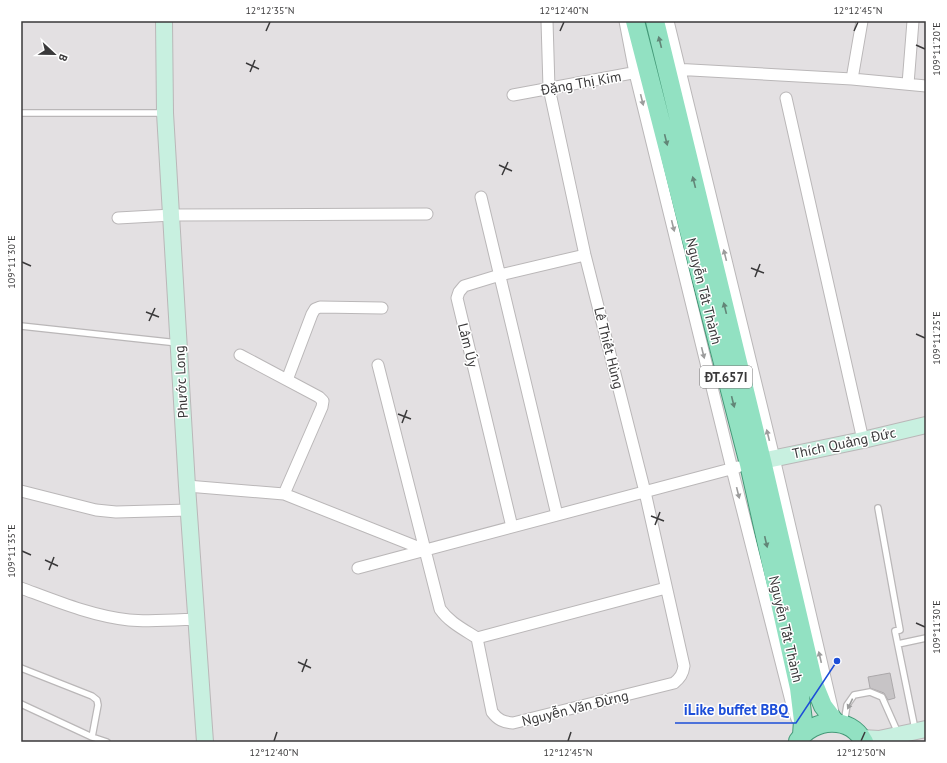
<svg xmlns="http://www.w3.org/2000/svg" width="947" height="763" font-family="'PT Sans',sans-serif">
<style>
.building{fill:#c7c4c6;stroke:#aba8aa}
.lines{fill:none;stroke-linecap:round;stroke-linejoin:round}
.lane-casing{stroke:#bab7b8;stroke-width:8}
.street-casing{stroke:#bab7b8;stroke-width:13}
.secondary-casing{stroke:#bab7b8;stroke-width:18}
.primary-casing{stroke:#449978;stroke-width:20}
.lane{stroke:#fff;stroke-width:5.5}
.street{stroke:#fff;stroke-width:11}
.secondary{stroke:#c8f0e0;stroke-width:16}
.primary{stroke:#92e1c2;stroke-width:18}
.oneway{fill:#628577}
.oneway2{fill:#9c9c9c}
.ticks{fill:none;stroke:#3a393a;stroke-width:1.5}
.labels{text-anchor:middle;stroke-width:3;stroke-linejoin:round;paint-order:stroke}
.shield{fill:#fff;stroke:#757475;stroke-width:1}
.shield-label{font-size:13px;font-weight:bold;fill:#3a393a}
.street-label{font-size:14px;fill:#3a393a;stroke:#fff}
.leader{fill:none;stroke:#1d4ed8;stroke-width:1.5}
.callout-dot{fill:#1d4ed8;stroke:#fff;stroke-width:1.5}
.callout-label{font-size:15px;text-anchor:middle;font-weight:bold;fill:#1d4ed8;stroke:#fff;stroke-width:3;stroke-linejoin:round;paint-order:stroke}
.neatline{fill:none;stroke:#3a393a;stroke-width:1.5}
.ticks-label{font-size:10px;text-anchor:middle;fill:#3a393a}
</style>
<rect width="100%" height="100%" fill="#e3e0e2"/>
<path class="building" d="M 890,673 L 895,698 L 888,700 L 884,693 L 870,688 L 868,677 Z"/>
<g class="lines">
<g class="lane-casing">
<path id="lane" d="M 21,113 L 163,113
M 21,326 L 178,343
M 878,508 L 900,630 L 895,631 L 915,729
M 898,644 L 926,638
M 21,668 L 92,696 L 97,700 L 98,705 L 92,737
M 21,704 L 92,737 L 107,742
M 844,723 L 847,705 L 854,695 L 870,692 L 882,697 L 898,733"/>
</g>
<g class="street-casing">
<path id="street" d="M 625,21 L 635,73 L 732,469 L 792,705 L 797,719
M 668,21 L 774,458 L 833,712
M 673,69 L 852,79 L 926,86
M 852,79 L 862,21
M 908,84 L 913,21
M 513,95 L 643,71
M 786,98 L 863,440
M 481,197 L 557,515
M 118,218 L 172,215 L 427,214
M 240,355 L 319,397 L 323,401 L 322,407 L 284,494
M 378,365 L 440,609 C 449,622 463,629 477,638 L 666,588
M 287,380 L 312,314 L 315,309 L 320,307 L 382,308
M 187,486 L 284,494 L 425,550
M 21,491 L 96,510 L 116,512 L 189,510
M 512,527 L 457,298 L 459,292 L 464,286 L 500,275 L 585,255
M 358,568 L 738,467
M 21,588 C 56,601 92,616 129,620 C 150,622 175,620 196,619
M 477,638 L 492,712 C 498,720 503,722 513,723 L 674,683 C 680,678 683,674 684,666 L 645,492 L 585,255 L 549,88 L 547,21"/>
</g>
<g class="secondary-casing">
<path id="secondary" d="M 164,21 L 165,113 L 187,486 L 205,742
M 762,461 L 863,440 L 926,425
M 862,738 L 879,739 L 926,729"/>
</g>
<g class="primary-casing">
<path id="primary" d="M 635,21 L 749,464 L 799,688 L 803,721 L 802,735
M 655,21 L 762,461 L 814,684 L 823,706 L 836,723
M 798,741 C 813,718 850,715 864,742"/>
</g>
<use href="#lane" class="lane"/>
<use href="#street" class="street"/>
<use href="#secondary" class="secondary"/>
<use href="#primary" class="primary"/>
</g>
<defs><path id="oneway-solid" d="M-6-.8H1V-3.2L6.5 0L1 3.2V.8H-6Z"/></defs>
<g class="oneway">
<use href="#oneway-solid" transform="translate(660 42) rotate(-104)"/>
<use href="#oneway-solid" transform="translate(666 140) rotate(76)"/>
<use href="#oneway-solid" transform="translate(694 182) rotate(-104)"/>
<use href="#oneway-solid" transform="translate(725 308) rotate(-104)"/>
<use href="#oneway-solid" transform="translate(733 402) rotate(76)"/>
<use href="#oneway-solid" transform="translate(766 542) rotate(77)"/>
</g>
<g class="oneway2">
<use href="#oneway-solid" transform="translate(642 100) rotate(76)"/>
<use href="#oneway-solid" transform="translate(673 226) rotate(76)"/>
<use href="#oneway-solid" transform="translate(725 255) rotate(-104)"/>
<use href="#oneway-solid" transform="translate(703 353) rotate(76)"/>
<use href="#oneway-solid" transform="translate(768 435) rotate(-104)"/>
<use href="#oneway-solid" transform="translate(738 493) rotate(76)"/>
<use href="#oneway-solid" transform="translate(820 657) rotate(-103)"/>
<use href="#oneway-solid" transform="translate(850 704) rotate(116)"/>
</g>
<path class="ticks" d="M 266,31 L 270,22M 560,31 L 564,22M 854,31 L 858,22M 916,45 L 925,49M 246,63 L 259,69M 250,72 L 255,60M 499,165 L 512,171M 502,175 L 508,162M 22,262 L 31,266M 751,268 L 764,273M 755,277 L 760,264M 146,312 L 159,317M 149,321 L 155,308M 916,334 L 925,338M 398,414 L 411,419M 402,423 L 407,410M 651,516 L 664,521M 655,525 L 660,512M 22,551 L 31,555M 45,560 L 58,566M 49,570 L 54,557M 916,623 L 925,627M 298,662 L 311,668M 302,672 L 307,659M 274,741 L 277,732M 568,741 L 571,732M 861,741 L 865,732"/>
<g class="labels">
<rect class="shield" x="700" y="366" width="52" height="22" rx="3"/>
<g class="shield-label">
<text x="726" y="382">ĐT.657I</text>
</g>
<g class="street-label">
<text transform="translate(581 83) rotate(-10)" y="5">Đặng Thị Kim</text>
<text transform="translate(704 291) rotate(76)" y="5">Nguyễn Tất Thành</text>
<text transform="translate(468 345) rotate(76)" y="5">Lâm Úy</text>
<text transform="translate(609 348) rotate(76)" y="5">Lê Thiết Hùng</text>
<text transform="translate(181 382) rotate(-93)" y="5">Phước Long</text>
<text transform="translate(844 443) rotate(-12)" y="5">Thích Quảng Đức</text>
<text transform="translate(786 629) rotate(77)" y="5">Nguyễn Tất Thành</text>
<text transform="translate(575 708) rotate(-14)" y="5">Nguyễn Văn Đừng</text>
</g>
</g>
<path class="leader" d="M837 661L796 723H675"/>
<circle class="callout-dot" cx="837" cy="661" r="4"/>
<g class="callout-label">
<text x="736" y="715">iLike buffet BBQ</text>
</g>
<rect width="947" height="763" fill="none" stroke="#ffffff" stroke-width="44"/>
<g transform="translate(54 54) rotate(112)" stroke="#ffffff" stroke-width="3" paint-order="stroke">
<path d="M0-3L7 15L0 10L-7 15Z" fill="#3a393a"/>
<text y="-6" font-size="11" font-weight="bold" text-anchor="middle" fill="#3a393a">B</text>
</g>
<rect x="22" y="22" width="903" height="719" class="neatline"/>
<g class="ticks-label">
<text x="270" y="14">12°12'35"N</text>
<text x="564" y="14">12°12'40"N</text>
<text x="858" y="14">12°12'45"N</text>
<text transform="translate(936 49) rotate(-90)" y="4">109°11'20"E</text>
<text transform="translate(11 262) rotate(-90)" y="4">109°11'30"E</text>
<text transform="translate(936 338) rotate(-90)" y="4">109°11'25"E</text>
<text transform="translate(11 551) rotate(-90)" y="4">109°11'35"E</text>
<text transform="translate(936 627) rotate(-90)" y="4">109°11'30"E</text>
<text x="274" y="756">12°12'40"N</text>
<text x="568" y="756">12°12'45"N</text>
<text x="861" y="756">12°12'50"N</text>
</g>
</svg>
